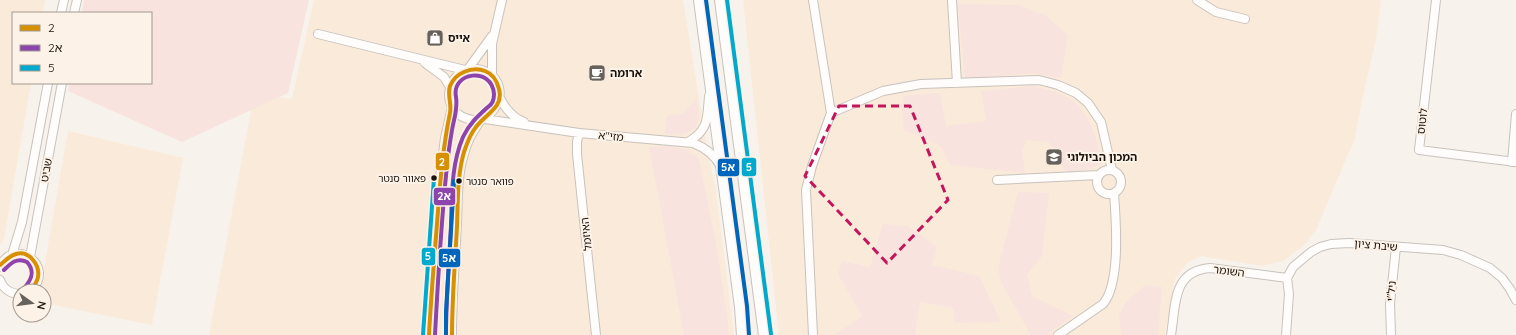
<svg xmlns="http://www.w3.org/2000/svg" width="1516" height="335" font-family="Quicksand,'Noto Sans Hebrew',sans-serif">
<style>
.built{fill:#faeada}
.green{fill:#f8e3de}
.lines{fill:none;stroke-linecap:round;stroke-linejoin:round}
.minor-casing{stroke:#c8c2bc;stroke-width:10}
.secondary-casing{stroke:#c8c2bc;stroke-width:14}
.minor{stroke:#fefdfc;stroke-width:8}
.secondary{stroke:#fefdfc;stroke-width:12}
.bus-1-casing{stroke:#fdf2e7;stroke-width:7}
.bus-2-casing{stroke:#fdf2e7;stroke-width:7}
.bus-3-casing{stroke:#fdf2e7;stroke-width:7}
.bus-4-casing{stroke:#fdf2e7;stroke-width:7}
.bus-1{stroke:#d69002;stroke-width:4}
.bus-2{stroke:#8e44ad;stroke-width:4}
.bus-3{stroke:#00a9ce;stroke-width:4}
.bus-4{stroke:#0065bd;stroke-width:4}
.marked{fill:none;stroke:#c2185b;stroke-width:3;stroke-dasharray:8 5;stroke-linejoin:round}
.bus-dot{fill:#19130d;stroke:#fdf2e7;stroke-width:1.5}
.labels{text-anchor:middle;stroke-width:4;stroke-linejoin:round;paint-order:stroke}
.bus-label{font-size:10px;fill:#19130d;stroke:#fdf2e7;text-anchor:end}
.poi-label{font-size:11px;font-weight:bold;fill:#19130d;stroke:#fdf2e7;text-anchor:start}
.street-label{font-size:11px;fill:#19130d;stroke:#fdf2e7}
.line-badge{stroke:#fdf2e7;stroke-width:1.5}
.badge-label{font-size:11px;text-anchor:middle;font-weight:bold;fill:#fff}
</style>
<rect width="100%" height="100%" fill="#f8f2ec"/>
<path class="built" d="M 0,0 L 45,0 L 43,13 L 13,13 L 13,83 L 31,83 L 4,238 L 0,245 Z
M 314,0 L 683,0 L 708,153 L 716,191 L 734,335 L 209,335 L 254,95 L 292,99 Z
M 743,0 L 1381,0 L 1376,39 L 1362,100 L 1355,138 L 1316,230 L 1304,245 L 1283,261 L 1263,266 L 1201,256 L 1188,262 L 1175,279 L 1165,335 L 779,335 Z
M 68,131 L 183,158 L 152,325 L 44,303 L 44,291 L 40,291 Z"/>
<path class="green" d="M 84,0 L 309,0 L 288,93 L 182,142 L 68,91 L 69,83 L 151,83 L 151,13 L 82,13 Z
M 958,4 L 1019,5 L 1045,15 L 1068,35 L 1061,78 L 1033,73 L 965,79 Z
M 1032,86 C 1045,89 1062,92 1073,101 C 1091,115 1098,142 1102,164 L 1088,169 L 1066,173 L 1049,142 L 1026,140 L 1022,152 L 1025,173 L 950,165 L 941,146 L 915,134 L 904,131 L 902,111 L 904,96 L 940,93 L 946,126 L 986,121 L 981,91 Z
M 697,98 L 699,119 L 695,128 L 683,135 L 665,134 L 667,116 L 683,113 Z
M 671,146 L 688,150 L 699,159 L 716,243 L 727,315 L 729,335 L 684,335 L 649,147 Z
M 1018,192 L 1049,193 L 1042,256 L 1027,275 L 1032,296 L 1073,316 L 1047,335 L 1031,335 L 1001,282 L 998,268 Z
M 883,224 L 908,226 L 937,247 L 932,265 L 979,276 L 1001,322 L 955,323 L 953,308 L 920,302 L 915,335 L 835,335 L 862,316 L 838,274 L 842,261 L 870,267 Z
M 1145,285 L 1162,287 L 1158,335 L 1121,335 L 1119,316 L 1126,302 Z"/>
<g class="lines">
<g class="minor-casing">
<path id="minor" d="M 952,0 L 957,83
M 1197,0 L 1216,12 L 1245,19
M 1436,0 L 1419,150 L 1516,162
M 61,13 L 64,0
M 74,13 L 77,0
M 318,34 L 465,70
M 425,63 L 444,77 L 450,87
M 468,69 C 504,66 511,105 480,121 C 472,120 463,119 457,113 C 442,99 450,75 468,69 Z
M 468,69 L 492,36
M 492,75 L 492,44 L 502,0
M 500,98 C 505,108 513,118 524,122
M 831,113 L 883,91 L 921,84 L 1039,80 L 1058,85 L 1076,93 L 1088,103 L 1101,122 L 1112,170
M 485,119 L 579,133 L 693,143 C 706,148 715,155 721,167
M 579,133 L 577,142 L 577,154 L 596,335
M 688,142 C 709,130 707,118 709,96
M 1512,162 L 1516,114
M1097 182a12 12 0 1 1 24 0a12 12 0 1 1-24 0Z
M 997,180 L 1098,175
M 12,255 L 22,222 L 48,83
M 30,257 L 62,83
M 0,267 C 13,236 58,266 30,291
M 0,280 C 3,289 11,294 20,294
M 429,335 L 440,178 L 445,138 L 452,107
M 452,335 C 452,298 455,261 457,224 C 458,201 457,176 464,154 C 467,141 473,132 480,121
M 813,335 L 806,190 L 812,166 L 831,113 L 813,0
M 1058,335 L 1103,304 C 1121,283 1116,221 1114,193
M 1171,335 C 1176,305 1172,271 1210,268 L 1287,278
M 1286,335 L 1289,294 L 1287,278 L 1293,267 L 1311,252 L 1320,247 L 1331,244 L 1349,243 L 1443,250 L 1461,255 L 1490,268 L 1502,278 L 1510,289 L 1516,300
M 1391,335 L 1390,304 L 1396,247"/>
</g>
<g class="secondary-casing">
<path id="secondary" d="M 700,0 L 741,307 L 743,335
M 721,0 L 765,335"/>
</g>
<use href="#minor" class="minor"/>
<use href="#secondary" class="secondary"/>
<g class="bus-1-casing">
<path id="bus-1" d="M 0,265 C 5,261 9,256 16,254 C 29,250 40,265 38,277 C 37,283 33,287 30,291
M 429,335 C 431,298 434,261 437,224 C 440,185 442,152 450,113 C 452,104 447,95 450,86 C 455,73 472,66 485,71 C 493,74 497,81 499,89 C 504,108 485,114 476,127 C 470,134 467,143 464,152 C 457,176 458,202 457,227 C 455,263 452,299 452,335"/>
</g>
<g class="bus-2-casing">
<path id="bus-2" d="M 4,270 C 11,263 17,257 27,262 C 35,271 32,279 25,287
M 435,335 C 438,279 441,222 447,166 C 448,154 450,142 452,130 C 454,118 458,109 456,97 C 451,72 492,66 494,94 C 494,99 493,104 488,107 C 478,116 469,124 463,137 C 451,165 452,196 451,226 C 449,262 446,299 446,335"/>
</g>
<g class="bus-3-casing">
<path id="bus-3" d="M 727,0 L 771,334
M 423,335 L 434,178"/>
</g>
<g class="bus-4-casing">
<path id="bus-4" d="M 706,0 L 747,306 L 749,335
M 446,335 L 446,312 L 454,181"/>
</g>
<use href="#bus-1" class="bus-1"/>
<use href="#bus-2" class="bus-2"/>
<use href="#bus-3" class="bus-3"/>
<use href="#bus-4" class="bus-4"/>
</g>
<path class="marked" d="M 839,106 L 910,106 L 948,200 L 887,263 L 805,176 Z"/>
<defs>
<g id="shop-square" transform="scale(0.9)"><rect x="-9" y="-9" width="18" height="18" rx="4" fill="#67615b" stroke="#fdf2e7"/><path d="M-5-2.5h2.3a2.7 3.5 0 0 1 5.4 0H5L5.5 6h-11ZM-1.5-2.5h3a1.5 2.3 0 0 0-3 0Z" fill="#fff"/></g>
<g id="cafe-square" transform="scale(0.9)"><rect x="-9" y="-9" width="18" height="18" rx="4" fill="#67615b" stroke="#fdf2e7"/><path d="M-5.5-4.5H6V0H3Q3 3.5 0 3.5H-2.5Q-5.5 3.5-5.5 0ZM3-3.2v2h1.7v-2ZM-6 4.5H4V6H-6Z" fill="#fff"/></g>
<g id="university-square" transform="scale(0.9)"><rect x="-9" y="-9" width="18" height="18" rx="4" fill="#67615b" stroke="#fdf2e7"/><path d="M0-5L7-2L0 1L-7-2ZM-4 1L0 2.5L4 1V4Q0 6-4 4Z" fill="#fff"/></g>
</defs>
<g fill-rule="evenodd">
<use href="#shop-square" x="435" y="38"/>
<use href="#cafe-square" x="597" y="73"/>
<use href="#university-square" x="1054" y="157"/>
</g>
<g class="bus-dot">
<circle cx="434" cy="178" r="3.5"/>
<circle cx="459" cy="181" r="3.5"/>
</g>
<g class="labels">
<g class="bus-label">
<text x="426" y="182">פאוור סנטר</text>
<text x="466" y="185" text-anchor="start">פוואר סנטר</text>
</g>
<g class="poi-label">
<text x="448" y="42">אייס</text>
<text x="610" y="77">ארומה</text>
<text x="1067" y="161">המכון הביולוגי</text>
</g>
<g class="street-label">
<text transform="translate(1422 121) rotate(-84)" y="4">לוטוס</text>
<text transform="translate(611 136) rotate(5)" y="4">מזי"א</text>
<text transform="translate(46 170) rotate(-80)" y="4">שביט</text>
<text transform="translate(586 234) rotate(-96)" y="4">האיזמל</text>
<text transform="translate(1376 245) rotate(5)" y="4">שיבת ציון</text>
<text transform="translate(1229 271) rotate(7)" y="4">השומר</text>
<text transform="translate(1391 291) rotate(-86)" y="4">ניל"י</text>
</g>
</g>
<g class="line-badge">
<rect x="435" y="152" width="15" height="19" rx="4" fill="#d69002"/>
<rect x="741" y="157" width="16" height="20" rx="4" fill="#00a9ce"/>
<rect x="717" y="158" width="23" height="19" rx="4" fill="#0065bd"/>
<rect x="433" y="187" width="23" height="19" rx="4" fill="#8e44ad"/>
<rect x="421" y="247" width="15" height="19" rx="4" fill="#00a9ce"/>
<rect x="438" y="248" width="23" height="20" rx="4" fill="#0065bd"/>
</g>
<g class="badge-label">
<text x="442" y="166">2</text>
<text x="749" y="171">5</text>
<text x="728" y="171">5א</text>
<text x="444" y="200">2א</text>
<text x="428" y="260">5</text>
<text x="449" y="262">5א</text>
</g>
<rect x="12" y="12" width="140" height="72" fill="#fdf2e7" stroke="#a29990"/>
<rect x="20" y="25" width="20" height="6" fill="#d69002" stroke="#a29990"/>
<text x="48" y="32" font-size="12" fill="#19130d">2</text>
<rect x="20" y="45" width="20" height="6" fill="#8e44ad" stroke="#a29990"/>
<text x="48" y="52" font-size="12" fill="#19130d">2א</text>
<rect x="20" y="65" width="20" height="6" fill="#00a9ce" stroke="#a29990"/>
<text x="48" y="72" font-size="12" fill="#19130d">5</text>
<g transform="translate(32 303) rotate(104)"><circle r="19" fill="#fdf2e7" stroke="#a29990"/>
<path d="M0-3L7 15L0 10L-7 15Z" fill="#67615b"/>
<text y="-6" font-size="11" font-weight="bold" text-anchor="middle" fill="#19130d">N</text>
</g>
</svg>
